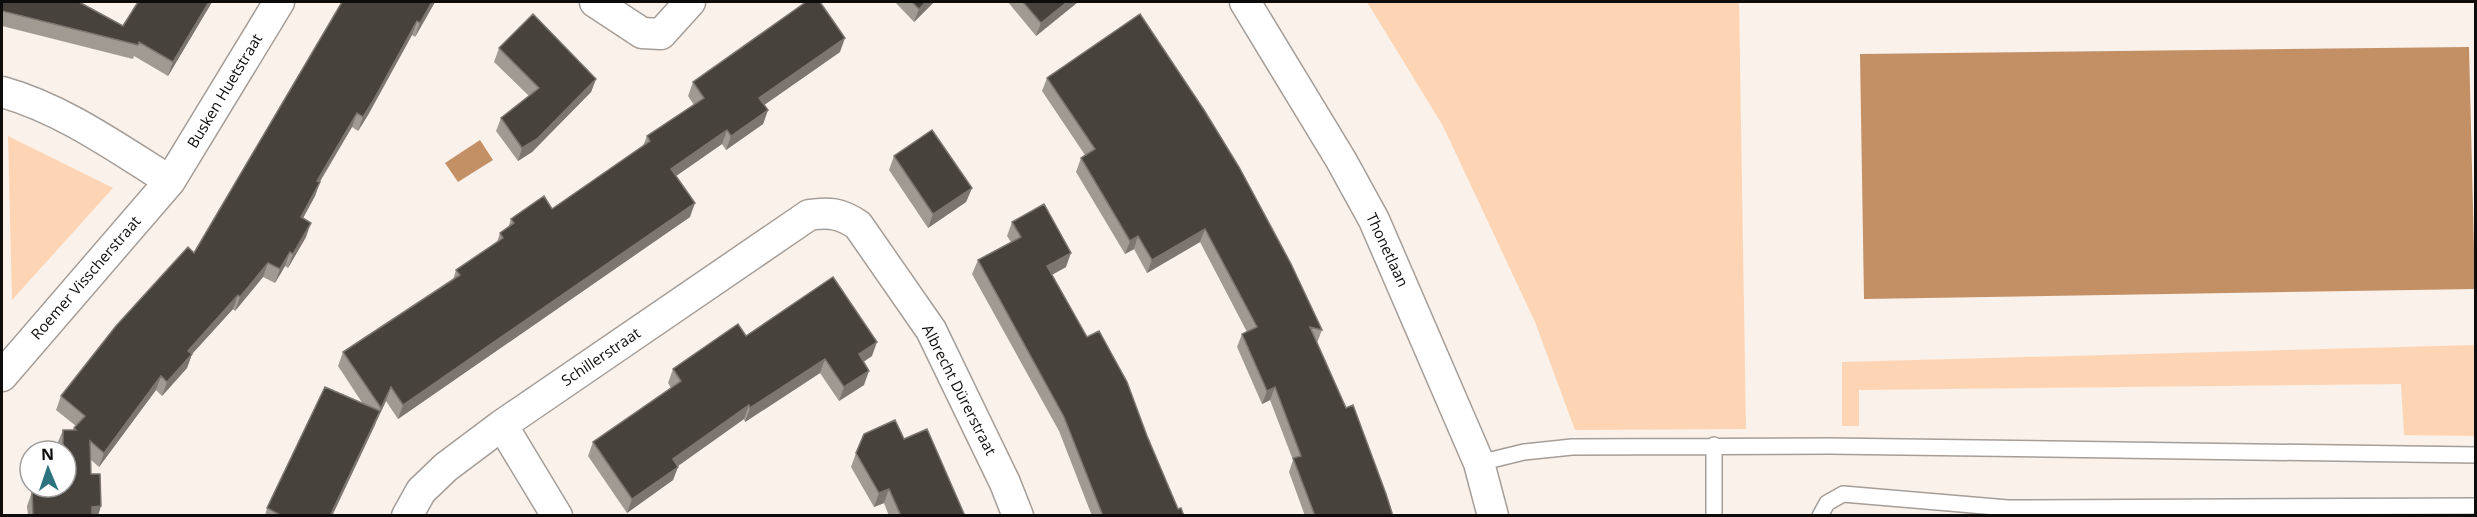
<svg xmlns="http://www.w3.org/2000/svg" width="2477" height="517" font-family="'Open Sans',sans-serif">
<style>
.green{fill:#fed5b4}
.water{fill:#c39066}
.lines{fill:none;stroke-linecap:round;stroke-linejoin:round}
.service-casing{stroke:#a59d97;stroke-width:18}
.minor-casing{stroke:#a59d97;stroke-width:33}
.service{stroke:#fff;stroke-width:15}
.minor{stroke:#fff;stroke-width:30}
.wall{fill:#a09a93}
.shaded-wall{fill:#7d7670}
.building{fill:#48423c;stroke:#7d7670;stroke-width:1.5}
.labels{text-anchor:middle;stroke-width:6;stroke-linejoin:round;paint-order:stroke}
.street-label{font-size:15px;fill:#0e0c0a;stroke:#fff}
</style>
<rect width="100%" height="100%" fill="#f9f1ea"/>
<path class="green" d="M 1367,2 L 1739,2 L 1746,429 L 1575,430 L 1535,322 L 1443,126 Z
M 8,136 L 113,188 L 12,300 Z
M 2475,345 L 2475,436 L 2404,435 L 2401,384 L 1859,390 L 1859,426 L 1842,426 L 1842,362 Z"/>
<path class="water" d="M 2469,47 L 2475,289 L 1864,299 L 1860,54 Z
M 480,140 L 493,160 L 458,182 L 445,163 Z"/>
<g class="lines">
<g class="service-casing">
<path id="service" d="M 1714,445 L 1714,516
M 1479,463 L 1524,452 L 1572,447 L 1829,446 L 2476,455
M 1820,516 L 1827,503 L 1843,494 L 2008,508 L 2476,506"/>
</g>
<g class="minor-casing">
<path id="minor" d="M 595,2 L 642,33 L 661,34 L 690,2
M 1245,2 L 1341,160 L 1374,220 L 1479,463 L 1493,516
M 2,92 C 63,109 117,148 170,181
M 2,376 L 170,181 L 279,2
M 502,425 L 557,516
M 407,516 L 421,491 L 446,467 L 502,425 L 809,215 C 829,212 840,213 858,225 L 931,330 L 1005,483 L 1018,516"/>
</g>
<use href="#service" class="service"/>
<use href="#minor" class="minor"/>
</g>
<path class="wall" d="M 2,2 L 123,26 L 138,2 L 212,2 L 168,76 L 134,56 L 133,59 L 2,26 Z
M 435,2 L 415,37 L 412,35 L 368,115 L 358,131 L 352,127 L 320,182 L 315,196 L 303,218 L 306,237 L 288,268 L 285,266 L 275,283 L 263,277 L 235,311 L 233,309 L 192,354 L 187,368 L 162,396 L 156,390 L 99,467 L 90,459 L 91,474 L 98,516 L 28,516 L 27,506 L 32,492 L 58,491 L 58,487 L 66,487 L 66,451 L 58,451 L 57,444 L 63,430 L 73,430 L 76,426 L 56,410 L 61,396 Z
M 895,2 L 934,2 L 914,22 Z
M 1008,2 L 1078,2 L 1036,36 Z
M 499,48 L 596,79 L 591,92 L 532,152 L 518,161 L 496,131 L 501,118 L 529,96 L 494,62 Z
M 840,52 L 764,105 L 768,110 L 763,124 L 726,150 L 722,144 L 676,176 L 690,217 L 398,419 L 386,401 L 332,516 L 265,516 L 267,508 L 363,404 L 338,366 L 343,352 L 453,280 L 456,270 L 497,242 L 500,233 L 508,228 L 511,219 L 552,209 L 643,146 L 647,136 L 694,105 L 688,96 L 693,82 Z
M 1047,78 L 1322,330 L 1317,343 L 1393,516 L 1305,516 L 1289,472 L 1293,460 L 1270,400 L 1262,404 L 1237,347 L 1242,334 L 1247,332 L 1200,242 L 1147,273 L 1134,249 L 1125,254 L 1076,172 L 1081,158 L 1085,155 L 1042,91 Z
M 894,156 L 972,188 L 966,202 L 928,228 L 889,170 Z
M 1012,222 L 1066,267 L 1052,275 L 1087,337 L 1147,436 L 1178,509 L 1184,516 L 1092,516 L 1059,431 L 972,274 L 978,260 L 1011,242 L 1007,236 Z
M 746,336 L 872,356 L 863,362 L 864,385 L 839,401 L 820,373 L 745,422 L 744,419 L 678,466 L 673,480 L 627,513 L 588,456 L 593,442 L 671,388 L 668,383 L 673,369 Z
M 904,439 L 965,516 L 889,516 L 884,503 L 874,507 L 851,467 L 856,453 Z"/>
<path class="shaded-wall" d="M 209,2 L 212,2 L 168,76 L 173,62 Z
M 432,2 L 435,2 L 415,37 L 420,23 Z
M 926,2 L 934,2 L 914,22 L 919,9 Z
M 1067,2 L 1078,2 L 1036,36 L 1041,23 Z
M 417,21 L 412,35 L 368,115 L 358,131 L 363,117 Z
M 845,38 L 840,52 L 754,112 L 759,98 Z
M 596,79 L 591,92 L 532,152 L 518,161 L 522,148 Z
M 768,110 L 763,124 L 726,150 L 731,136 Z
M 357,113 L 352,127 L 312,194 L 317,181 Z
M 727,130 L 722,144 L 666,183 L 671,169 Z
M 320,182 L 315,196 L 296,231 L 301,217 Z
M 972,188 L 966,202 L 928,228 L 933,214 Z
M 695,203 L 690,217 L 398,419 L 403,405 Z
M 311,223 L 306,237 L 288,268 L 293,254 Z
M 1205,229 L 1200,242 L 1147,273 L 1152,260 Z
M 1138,236 L 1134,249 L 1125,254 L 1130,241 Z
M 290,252 L 285,266 L 275,283 L 280,269 Z
M 1071,253 L 1066,267 L 1042,280 L 1047,266 Z
M 268,263 L 263,277 L 235,311 L 240,297 Z
M 238,295 L 233,309 L 192,354 L 187,368 L 162,396 L 167,382 L 188,351 Z
M 877,342 L 872,356 L 854,368 L 859,354 Z
M 825,359 L 820,373 L 745,422 L 750,408 Z
M 869,371 L 864,385 L 839,401 L 844,387 Z
M 161,376 L 156,390 L 99,467 L 104,453 Z
M 391,387 L 386,401 L 376,422 L 381,408 Z
M 1275,387 L 1270,400 L 1262,404 L 1267,391 Z
M 749,405 L 744,419 L 668,473 L 673,459 Z
M 380,411 L 375,425 L 332,516 L 330,516 Z
M 678,467 L 673,480 L 627,513 L 632,499 Z
M 889,489 L 884,503 L 874,507 L 879,493 Z
M 101,506 L 98,516 L 89,516 L 92,507 Z"/>
<path class="building" d="M 2,2 L 79,2 L 123,26 L 138,2 L 209,2 L 173,62 L 139,42 L 138,45 L 2,11 Z
M 342,2 L 432,2 L 420,23 L 417,21 L 373,101 L 363,117 L 357,113 L 317,181 L 320,182 L 301,217 L 311,223 L 293,254 L 290,252 L 280,269 L 268,263 L 240,297 L 238,295 L 188,351 L 192,354 L 167,382 L 161,376 L 104,453 L 90,441 L 91,474 L 100,474 L 101,506 L 92,507 L 92,516 L 33,516 L 32,492 L 63,491 L 63,487 L 66,487 L 66,451 L 63,451 L 63,430 L 76,430 L 74,428 L 85,416 L 61,396 L 116,326 L 188,247 L 194,253 Z
M 806,2 L 820,2 L 845,38 L 759,98 L 768,110 L 731,136 L 727,130 L 671,169 L 695,203 L 403,405 L 391,387 L 381,408 L 343,352 L 460,275 L 456,270 L 503,238 L 500,233 L 514,223 L 511,219 L 544,196 L 552,209 L 650,141 L 647,136 L 704,98 L 693,82 Z
M 912,2 L 926,2 L 919,9 Z
M 1023,2 L 1067,2 L 1041,23 Z
M 533,14 L 596,79 L 537,139 L 522,148 L 501,118 L 539,88 L 499,48 Z
M 1140,14 L 1204,110 L 1239,167 L 1291,264 L 1322,330 L 1310,327 L 1346,408 L 1353,405 L 1386,494 L 1393,516 L 1315,516 L 1293,458 L 1301,456 L 1275,387 L 1267,391 L 1242,334 L 1257,327 L 1205,229 L 1152,260 L 1138,236 L 1130,241 L 1081,158 L 1095,149 L 1047,78 Z
M 932,130 L 972,188 L 933,214 L 894,156 Z
M 1044,204 L 1071,253 L 1047,266 L 1087,337 L 1099,331 L 1127,382 L 1147,436 L 1178,509 L 1181,508 L 1184,516 L 1103,516 L 1064,417 L 978,260 L 1021,237 L 1012,222 Z
M 833,277 L 877,342 L 859,354 L 869,371 L 844,387 L 825,359 L 750,408 L 749,405 L 673,459 L 678,467 L 632,499 L 593,442 L 681,381 L 673,369 L 738,324 L 746,336 Z
M 325,387 L 380,411 L 330,516 L 282,516 L 267,508 Z
M 895,420 L 904,439 L 927,429 L 965,516 L 901,516 L 889,489 L 879,493 L 856,453 L 864,434 Z"/>
<g class="labels">
<g class="street-label">
<text transform="translate(225 91) rotate(-59)" y="5">Busken Huetstraat</text>
<text transform="translate(1387 250) rotate(65)" y="5">Thonetlaan</text>
<text transform="translate(86 278) rotate(-49)" y="5">Roemer Visscherstraat</text>
<text transform="translate(601 357) rotate(-34)" y="5">Schillerstraat</text>
<text transform="translate(959 390) rotate(63)" y="5">Albrecht Dürerstraat</text>
</g>
</g>
<rect width="2477" height="517" fill="none" stroke="#0e0c0a" stroke-width="6"/>
<g transform="translate(48 469) rotate(358)"><circle r="28" fill="#ffffff" stroke="#9f9e9d" stroke-width="1.5"/>
<path d="M0-4.5L10 22L0 15L-10 22Z" fill="#2c737f"/>
<text y="-9" font-size="16" font-weight="bold" text-anchor="middle" fill="#0e0c0a">N</text>
</g>
</svg>
